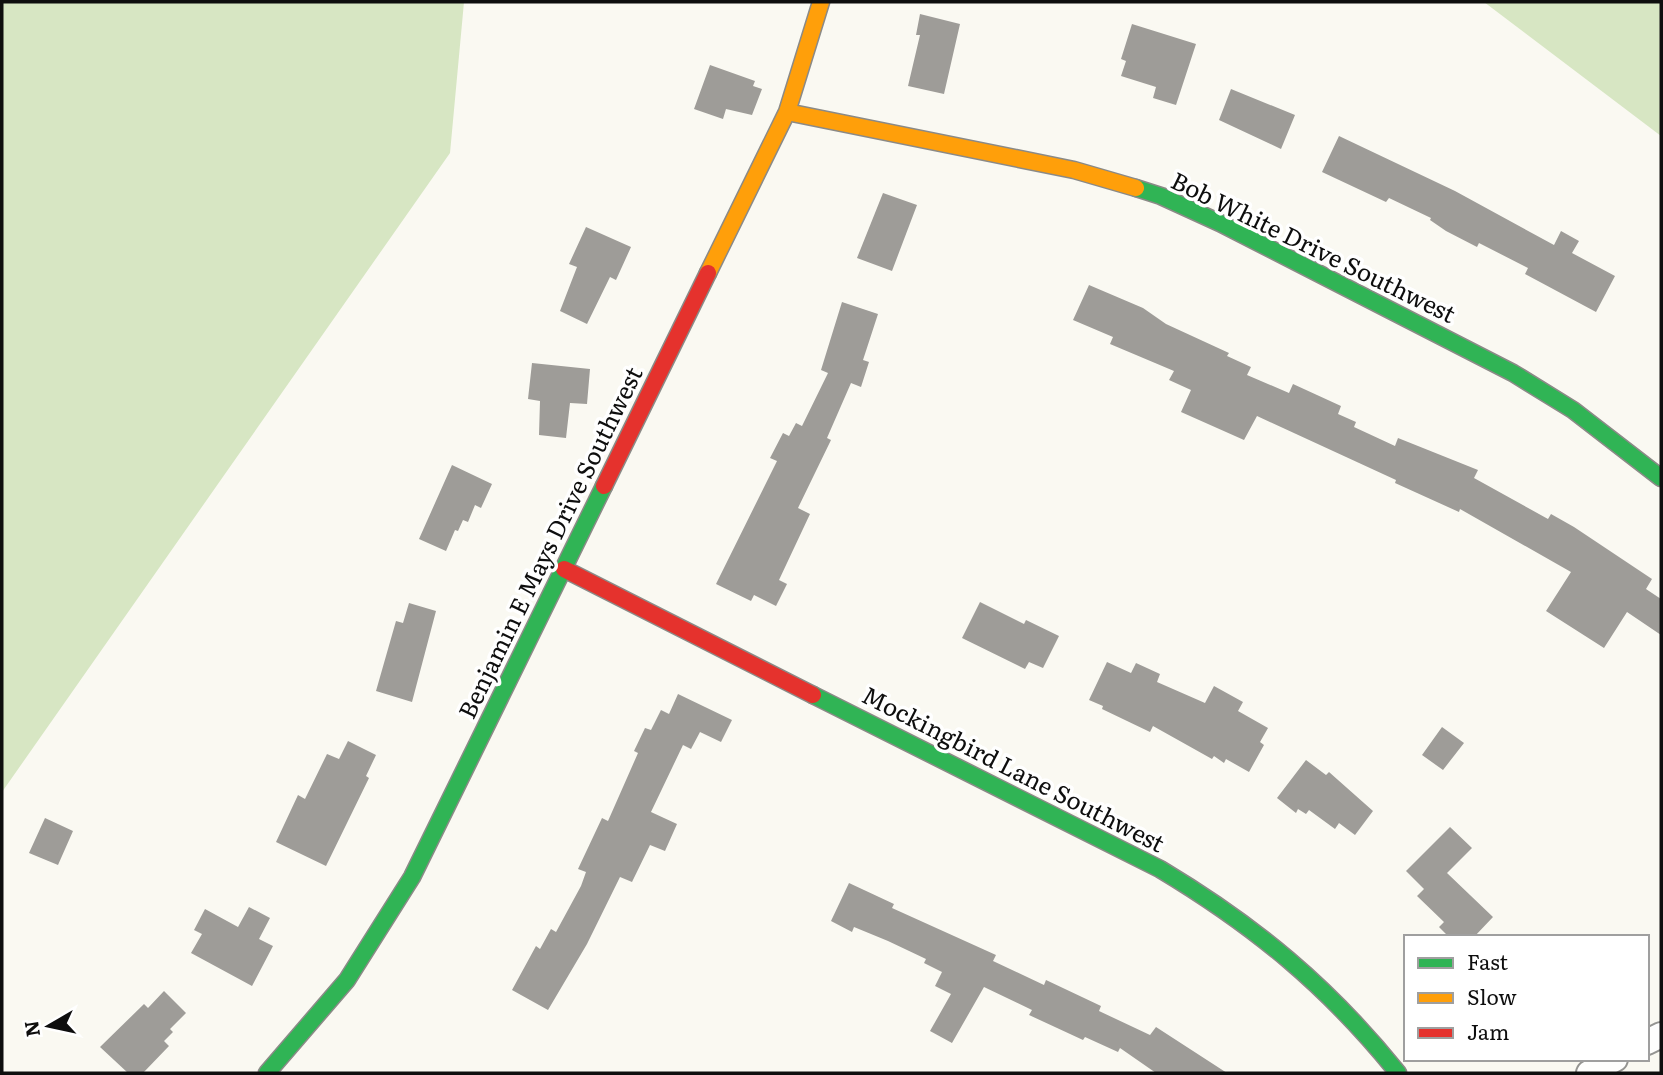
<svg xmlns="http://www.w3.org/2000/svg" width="1663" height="1075" font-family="Literata,serif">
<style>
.forest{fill:#d7e6c3}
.building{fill:#9e9c98}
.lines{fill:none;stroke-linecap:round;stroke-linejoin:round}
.street-casing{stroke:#949491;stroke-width:28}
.fast-casing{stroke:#8b8a87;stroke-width:19}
.slow-casing{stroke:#8b8a87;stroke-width:19}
.jam-casing{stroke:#8b8a87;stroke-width:19}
.street{stroke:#fefefd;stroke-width:24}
.fast{stroke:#30b455;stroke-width:16}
.slow{stroke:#ff9f0a;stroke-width:16}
.jam{stroke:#e5322d;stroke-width:16}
.labels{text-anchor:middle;stroke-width:7;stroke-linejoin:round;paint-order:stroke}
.street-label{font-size:24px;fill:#0e0e0e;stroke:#fff}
</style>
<rect width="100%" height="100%" fill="#faf9f2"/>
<path class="forest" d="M 2,2 L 464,2 L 450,153 L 2,792 Z
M 1484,2 L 1661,2 L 1661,136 Z"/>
<path class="building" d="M 920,14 L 960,24 L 944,94 L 908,86 L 920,35 L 916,35 Z
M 1132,24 L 1196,44 L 1176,105 L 1153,98 L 1156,87 L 1121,76 L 1126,61 L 1121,59 Z
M 710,65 L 755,81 L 753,86 L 762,89 L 752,115 L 726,109 L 723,119 L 694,109 Z
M 1231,89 L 1295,115 L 1281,149 L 1219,120 Z
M 1339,136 L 1455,191 L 1554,245 L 1561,231 L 1579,241 L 1572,253 L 1615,276 L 1596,312 L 1525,274 L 1528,268 L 1479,243 L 1477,247 L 1446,231 L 1430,220 L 1431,218 L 1389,198 L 1386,202 L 1322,172 Z
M 883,193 L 917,205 L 892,271 L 857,258 Z
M 586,227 L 631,247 L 616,280 L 610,277 L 587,324 L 560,311 L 577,267 L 569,264 Z
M 1089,285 L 1143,308 L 1166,324 L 1229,353 L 1227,356 L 1251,367 L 1247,375 L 1289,393 L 1293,384 L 1341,406 L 1338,414 L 1356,422 L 1354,427 L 1395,446 L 1398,438 L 1478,470 L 1474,478 L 1548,519 L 1551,514 L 1574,527 L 1652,579 L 1646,589 L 1661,599 L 1661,635 L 1627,612 L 1604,648 L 1546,611 L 1571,572 L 1460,509 L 1459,512 L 1395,483 L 1396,480 L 1257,416 L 1244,440 L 1181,412 L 1191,390 L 1169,380 L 1174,371 L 1110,344 L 1113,337 L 1073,320 Z
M 842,302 L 878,314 L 863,360 L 869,362 L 861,387 L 851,383 L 827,438 L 831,440 L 798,508 L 810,514 L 779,580 L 787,584 L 776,606 L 754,595 L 751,601 L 716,584 L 777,461 L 770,458 L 783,433 L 789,436 L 796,423 L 802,426 L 828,373 L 821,370 Z
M 532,363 L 590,369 L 587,404 L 570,403 L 566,438 L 539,435 L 540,401 L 528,399 Z
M 452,465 L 492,484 L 481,508 L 475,505 L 468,522 L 463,520 L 458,531 L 455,530 L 446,551 L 419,539 Z
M 980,602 L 1024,624 L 1026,620 L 1059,636 L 1043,668 L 1029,662 L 1025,669 L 962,638 Z
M 409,603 L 436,611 L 412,702 L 376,691 L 396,621 L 403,623 Z
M 1107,662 L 1131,673 L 1136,663 L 1160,674 L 1157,682 L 1205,703 L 1214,686 L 1243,702 L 1238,711 L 1268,728 L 1260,742 L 1264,745 L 1249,772 L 1226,759 L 1224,763 L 1214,756 L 1212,759 L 1153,726 L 1150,732 L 1102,709 L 1103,706 L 1089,700 Z
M 678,694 L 732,720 L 721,742 L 700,732 L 691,749 L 683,745 L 651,812 L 677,824 L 665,851 L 650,845 L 632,882 L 620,877 L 587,944 L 548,1010 L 512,990 L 536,946 L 540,949 L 551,929 L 556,932 L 581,886 L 586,872 L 578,869 L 602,818 L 608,821 L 638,753 L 634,751 L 645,728 L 651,730 L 661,710 L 669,714 Z
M 1442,727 L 1464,743 L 1443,770 L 1422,755 Z
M 348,741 L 376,755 L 366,776 L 369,778 L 326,866 L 276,842 L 298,795 L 305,799 L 327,754 L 339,759 Z
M 1306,760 L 1326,775 L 1329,772 L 1373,811 L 1355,835 L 1339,823 L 1335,829 L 1309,810 L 1306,814 L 1298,809 L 1296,813 L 1277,798 Z
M 45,818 L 73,831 L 58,865 L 29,853 Z
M 1450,827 L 1472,848 L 1447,873 L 1493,917 L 1474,937 L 1449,937 L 1439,927 L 1444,922 L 1417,896 L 1424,889 L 1406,871 Z
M 849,883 L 894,904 L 892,908 L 996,955 L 993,961 L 1044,985 L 1046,980 L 1101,1006 L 1099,1011 L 1150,1035 L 1156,1027 L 1227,1073 L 1156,1073 L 1120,1048 L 1118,1052 L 1085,1037 L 1083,1040 L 1029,1015 L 1032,1010 L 984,987 L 952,1043 L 930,1031 L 951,994 L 935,986 L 942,972 L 924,963 L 926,959 L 888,941 L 854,927 L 852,932 L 831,921 Z
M 249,907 L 270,918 L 259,939 L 273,946 L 252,986 L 191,953 L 202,934 L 194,930 L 205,909 L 238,927 Z
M 164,991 L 186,1013 L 170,1029 L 173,1032 L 164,1041 L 169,1046 L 143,1073 L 128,1073 L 100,1047 L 144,1004 L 148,1008 Z"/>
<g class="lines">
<g class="street-casing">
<path id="street" d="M 1647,1042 L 1661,1035
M 1589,1073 L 1615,1059"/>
</g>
<g class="fast-casing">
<path id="fast" d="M 1136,188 L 1161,196 L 1220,223 L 1513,373 L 1573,410 L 1661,478
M 813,695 L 1160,869 C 1255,926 1328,986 1398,1073
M 267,1073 L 347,980 L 412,877 L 604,486"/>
</g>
<g class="slow-casing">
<path id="slow" d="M 787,112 L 1074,170 L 1136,188
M 708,273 L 787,112 L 821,2"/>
</g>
<g class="jam-casing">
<path id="jam" d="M 604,486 L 708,273
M 564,569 L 813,695"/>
</g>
<use href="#street" class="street"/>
<use href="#fast" class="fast"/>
<use href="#slow" class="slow"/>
<use href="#jam" class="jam"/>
</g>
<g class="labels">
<g class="street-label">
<text transform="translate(1313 248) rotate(26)" y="8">Bob White Drive Southwest</text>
<text transform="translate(551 543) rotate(-64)" y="8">Benjamin E Mays Drive Southwest</text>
<text transform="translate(1013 770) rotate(27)" y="8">Mockingbird Lane Southwest</text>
</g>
</g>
<rect width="1663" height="1075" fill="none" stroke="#0e0e0e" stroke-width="7"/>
<rect x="1404" y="935" width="245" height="126" fill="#ffffff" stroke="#9f9f9f" stroke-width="2"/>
<rect x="1418" y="958" width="35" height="10" fill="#30b455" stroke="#9f9f9f" stroke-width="2"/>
<text x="1467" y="970" font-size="21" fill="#0e0e0e">Fast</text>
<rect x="1418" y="993" width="35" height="10" fill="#ff9f0a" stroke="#9f9f9f" stroke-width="2"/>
<text x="1467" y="1005" font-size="21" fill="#0e0e0e">Slow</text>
<rect x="1418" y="1028" width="35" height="10" fill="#e5322d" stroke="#9f9f9f" stroke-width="2"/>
<text x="1467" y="1040" font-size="21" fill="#0e0e0e">Jam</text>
<g transform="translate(49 1026) rotate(261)" stroke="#ffffff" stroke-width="5" paint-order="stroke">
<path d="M0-5L12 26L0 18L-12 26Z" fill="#0e0e0e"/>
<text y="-10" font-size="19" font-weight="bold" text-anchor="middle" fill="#0e0e0e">N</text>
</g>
</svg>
